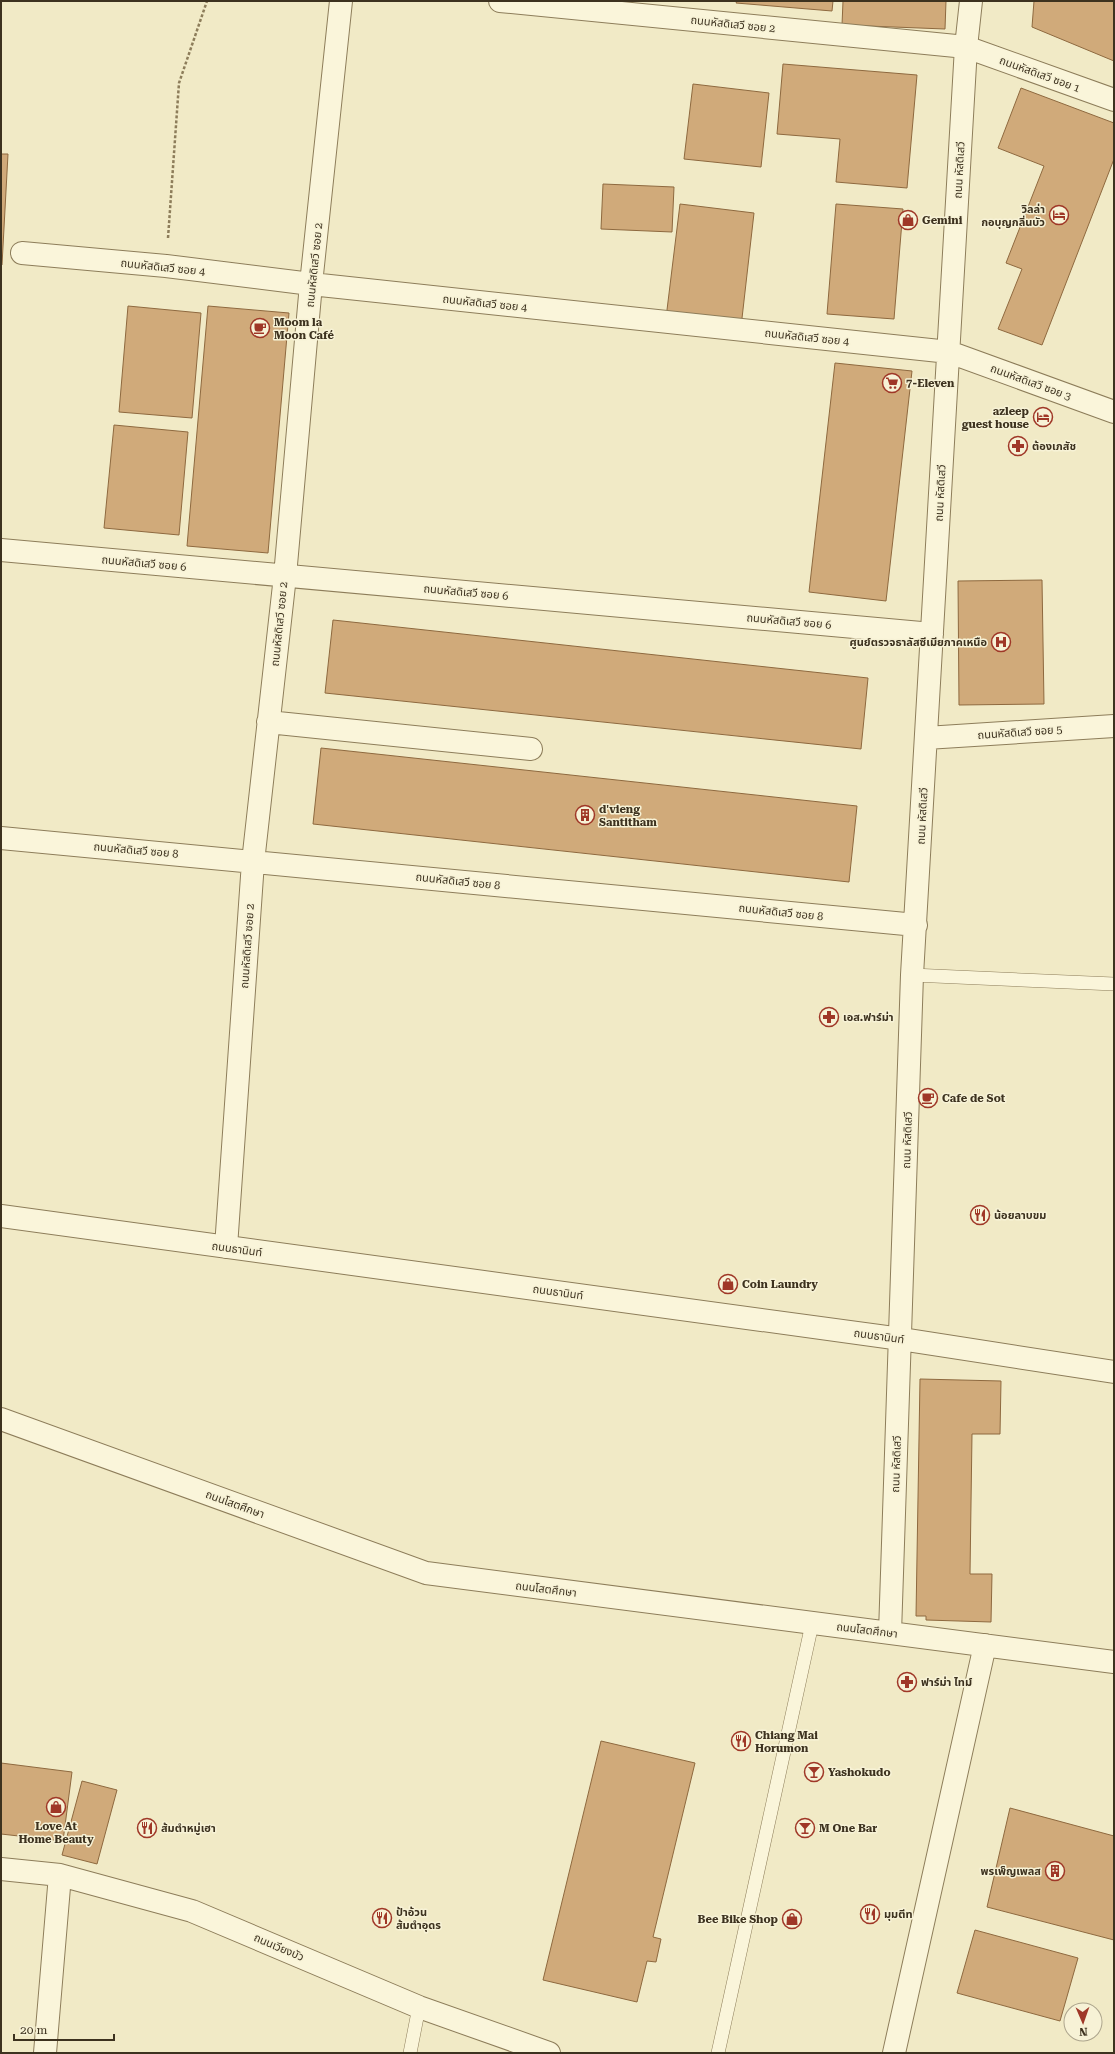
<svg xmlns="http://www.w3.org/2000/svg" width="1115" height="2054" font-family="'Roboto Serif','Noto Sans Thai',serif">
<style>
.building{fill:#d0aa7a;stroke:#8e693f}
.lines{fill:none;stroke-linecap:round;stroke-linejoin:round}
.lane-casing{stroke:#8d7d5a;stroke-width:14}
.street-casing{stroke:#8d7d5a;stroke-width:24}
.path{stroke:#8d7d5a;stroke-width:2.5;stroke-dasharray:3 2;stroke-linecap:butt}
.lane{stroke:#faf5da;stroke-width:13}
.street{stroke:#faf5da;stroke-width:22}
.labels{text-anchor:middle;stroke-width:3;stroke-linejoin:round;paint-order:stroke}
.street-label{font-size:11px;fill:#3d321f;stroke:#f7f2d6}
.poi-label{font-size:11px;font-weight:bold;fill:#3d321f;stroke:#f7f2d6;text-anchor:start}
</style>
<rect width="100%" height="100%" fill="#f1eac6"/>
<path class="building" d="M 737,1 L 833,1 L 832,11 L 736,3 Z
M 843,1 L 946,1 L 945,29 L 842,25 Z
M 1034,1 L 1114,1 L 1114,61 L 1032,27 Z
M 783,64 L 917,75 L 907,188 L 836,182 L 840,139 L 777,134 Z
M 693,84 L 769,93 L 761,167 L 684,159 Z
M 1021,88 L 1114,123 L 1114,159 L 1042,345 L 998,329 L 1022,269 L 1006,263 L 1044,166 L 998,148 Z
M 1,154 L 8,154 L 2,265 L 1,265 Z
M 603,184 L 674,187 L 672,232 L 601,229 Z
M 680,204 L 754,213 L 741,327 L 666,318 Z
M 836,204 L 903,209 L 894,319 L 827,314 Z
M 128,306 L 201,313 L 192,418 L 119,412 Z
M 208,306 L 289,313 L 268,553 L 187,546 Z
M 835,363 L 912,371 L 886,601 L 809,592 Z
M 114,425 L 188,432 L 179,535 L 104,528 Z
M 1042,580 L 1044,704 L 959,705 L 958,581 Z
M 333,620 L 868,678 L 861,749 L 325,693 Z
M 321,748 L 857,806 L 849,882 L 313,824 Z
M 920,1379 L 1001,1381 L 1000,1434 L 972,1434 L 970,1574 L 992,1574 L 991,1622 L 926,1620 L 926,1616 L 916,1616 Z
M 601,1741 L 695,1763 L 653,1937 L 661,1939 L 656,1962 L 647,1961 L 637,2002 L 543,1980 Z
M 1,1763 L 72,1772 L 63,1841 L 1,1834 Z
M 82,1781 L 117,1790 L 97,1864 L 62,1855 Z
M 1010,1808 L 1114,1836 L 1114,1940 L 987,1907 Z
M 975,1930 L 1078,1958 L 1060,2021 L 957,1993 Z"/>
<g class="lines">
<g class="lane-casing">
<path id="lane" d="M 912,975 L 1114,984
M 410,2053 L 419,2007
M 718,2053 L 812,1624"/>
</g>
<g class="street-casing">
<path id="street" d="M 500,1 L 966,47 L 1114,100
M 22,253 L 166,266 L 311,284 L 949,352 L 1114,412
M 1,550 L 932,634
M 268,722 L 531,749
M 926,738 L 1114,726
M 1,838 L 916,925
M 1,1216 L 901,1339 L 1114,1372
M 226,1247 L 253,862 L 285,576 L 311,284 L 341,1
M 1,1419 L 426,1573 L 1114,1662
M 890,1633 L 912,975 L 966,47 L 971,1
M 1,1869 L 60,1875 L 192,1911 L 419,2007 L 549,2053
M 45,2053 L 60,1875
M 894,2053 L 985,1645"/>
</g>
<path class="path" d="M 168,238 L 179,83 L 207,1"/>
<use href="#lane" class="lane"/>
<use href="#street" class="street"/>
</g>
<defs>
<g id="hotel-ring" transform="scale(1)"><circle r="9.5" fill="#f7f2d6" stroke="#9f3727" stroke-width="1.5"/><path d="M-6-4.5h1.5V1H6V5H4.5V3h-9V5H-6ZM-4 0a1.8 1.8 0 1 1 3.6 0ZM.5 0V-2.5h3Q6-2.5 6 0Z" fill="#9f3727"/></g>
<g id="shop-ring" transform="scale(1)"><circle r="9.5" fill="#f7f2d6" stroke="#9f3727" stroke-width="1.5"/><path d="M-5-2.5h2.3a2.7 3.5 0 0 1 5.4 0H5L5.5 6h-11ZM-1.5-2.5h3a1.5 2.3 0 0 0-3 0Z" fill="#9f3727"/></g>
<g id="cafe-ring" transform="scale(1)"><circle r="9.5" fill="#f7f2d6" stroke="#9f3727" stroke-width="1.5"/><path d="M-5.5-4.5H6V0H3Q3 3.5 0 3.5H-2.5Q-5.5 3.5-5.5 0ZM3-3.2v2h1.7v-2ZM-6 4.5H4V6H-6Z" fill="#9f3727"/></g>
<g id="supermarket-ring" transform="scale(1)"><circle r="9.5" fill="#f7f2d6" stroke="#9f3727" stroke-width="1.5"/><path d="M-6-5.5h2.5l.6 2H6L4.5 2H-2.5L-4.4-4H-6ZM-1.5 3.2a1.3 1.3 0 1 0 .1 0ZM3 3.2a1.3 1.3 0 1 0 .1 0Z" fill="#9f3727"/></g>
<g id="pharmacy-ring" transform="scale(1)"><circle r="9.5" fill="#f7f2d6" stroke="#9f3727" stroke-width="1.5"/><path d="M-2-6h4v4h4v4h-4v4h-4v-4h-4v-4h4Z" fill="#9f3727"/></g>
<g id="hospital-ring" transform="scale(1)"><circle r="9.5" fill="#f7f2d6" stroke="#9f3727" stroke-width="1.5"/><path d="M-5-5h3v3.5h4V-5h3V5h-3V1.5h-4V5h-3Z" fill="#9f3727"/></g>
<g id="building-ring" transform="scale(1)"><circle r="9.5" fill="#f7f2d6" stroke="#9f3727" stroke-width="1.5"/><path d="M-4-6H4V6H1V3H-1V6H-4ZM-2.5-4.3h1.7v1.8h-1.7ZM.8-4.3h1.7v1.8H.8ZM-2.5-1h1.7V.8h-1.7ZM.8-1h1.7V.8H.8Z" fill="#9f3727"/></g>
<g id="restaurant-ring" transform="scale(1)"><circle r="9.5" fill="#f7f2d6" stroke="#9f3727" stroke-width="1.5"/><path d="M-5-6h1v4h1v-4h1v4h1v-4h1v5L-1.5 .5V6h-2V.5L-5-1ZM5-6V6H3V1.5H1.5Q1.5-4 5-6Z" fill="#9f3727"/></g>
<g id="bar-ring" transform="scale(1)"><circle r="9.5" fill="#f7f2d6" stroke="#9f3727" stroke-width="1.5"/><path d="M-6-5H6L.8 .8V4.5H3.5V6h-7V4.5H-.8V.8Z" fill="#9f3727"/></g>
</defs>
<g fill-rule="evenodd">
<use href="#hotel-ring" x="1059" y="215"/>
<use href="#shop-ring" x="908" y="220"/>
<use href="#cafe-ring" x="260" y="328"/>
<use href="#supermarket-ring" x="892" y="383"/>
<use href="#hotel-ring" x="1043" y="417"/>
<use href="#pharmacy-ring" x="1018" y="446"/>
<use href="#hospital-ring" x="1001" y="642"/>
<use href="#building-ring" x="585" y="815"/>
<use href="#pharmacy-ring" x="829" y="1017"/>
<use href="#cafe-ring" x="928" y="1098"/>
<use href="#restaurant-ring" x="980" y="1215"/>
<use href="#shop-ring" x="728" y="1284"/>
<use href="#pharmacy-ring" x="907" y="1682"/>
<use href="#restaurant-ring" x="741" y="1741"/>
<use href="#bar-ring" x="814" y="1772"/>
<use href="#shop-ring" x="56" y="1807"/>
<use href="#restaurant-ring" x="147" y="1828"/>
<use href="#bar-ring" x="805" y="1828"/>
<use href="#building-ring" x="1055" y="1871"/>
<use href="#restaurant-ring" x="870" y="1914"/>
<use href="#restaurant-ring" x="382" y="1918"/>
<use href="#shop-ring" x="792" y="1919"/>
</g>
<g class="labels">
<g class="street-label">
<text transform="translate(733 24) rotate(6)" y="4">ถนนหัสดิเสวี ซอย 2</text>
<text transform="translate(1040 74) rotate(20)" y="4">ถนนหัสดิเสวี ซอย 1</text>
<text transform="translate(959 170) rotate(-87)" y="4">ถนน หัสดิเสวี</text>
<text transform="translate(314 265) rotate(-84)" y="4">ถนนหัสดิเสวี ซอย 2</text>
<text transform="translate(163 267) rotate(6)" y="4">ถนนหัสดิเสวี ซอย 4</text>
<text transform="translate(485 303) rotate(6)" y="4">ถนนหัสดิเสวี ซอย 4</text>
<text transform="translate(807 337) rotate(6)" y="4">ถนนหัสดิเสวี ซอย 4</text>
<text transform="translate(1031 382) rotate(20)" y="4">ถนนหัสดิเสวี ซอย 3</text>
<text transform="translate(940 493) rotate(-87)" y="4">ถนน หัสดิเสวี</text>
<text transform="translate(144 563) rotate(5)" y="4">ถนนหัสดิเสวี ซอย 6</text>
<text transform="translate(466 592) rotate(5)" y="4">ถนนหัสดิเสวี ซอย 6</text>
<text transform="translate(789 621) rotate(5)" y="4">ถนนหัสดิเสวี ซอย 6</text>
<text transform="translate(279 624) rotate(-84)" y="4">ถนนหัสดิเสวี ซอย 2</text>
<text transform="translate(1020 732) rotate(-4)" y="4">ถนนหัสดิเสวี ซอย 5</text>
<text transform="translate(922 816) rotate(-87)" y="4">ถนน หัสดิเสวี</text>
<text transform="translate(136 850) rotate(5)" y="4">ถนนหัสดิเสวี ซอย 8</text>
<text transform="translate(458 881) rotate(6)" y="4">ถนนหัสดิเสวี ซอย 8</text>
<text transform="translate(781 912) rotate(6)" y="4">ถนนหัสดิเสวี ซอย 8</text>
<text transform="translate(247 946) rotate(-86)" y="4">ถนนหัสดิเสวี ซอย 2</text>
<text transform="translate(907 1140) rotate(-88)" y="4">ถนน หัสดิเสวี</text>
<text transform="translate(237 1249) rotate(8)" y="4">ถนนธานินท์</text>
<text transform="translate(558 1292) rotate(8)" y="4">ถนนธานินท์</text>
<text transform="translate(879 1336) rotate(8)" y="4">ถนนธานินท์</text>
<text transform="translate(896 1464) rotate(-88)" y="4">ถนน หัสดิเสวี</text>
<text transform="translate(235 1504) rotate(20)" y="4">ถนนโสตศึกษา</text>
<text transform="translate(546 1589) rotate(7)" y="4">ถนนโสตศึกษา</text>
<text transform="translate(867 1630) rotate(7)" y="4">ถนนโสตศึกษา</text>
<text transform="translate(279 1947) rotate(23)" y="4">ถนนเวียงบัว</text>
</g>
<g class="poi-label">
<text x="1045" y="213" text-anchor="end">วิลล่า<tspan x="1045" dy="13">กอบุญกลิ่นบัว</tspan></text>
<text x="922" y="224">Gemini</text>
<text x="274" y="326">Moom la<tspan x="274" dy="13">Moon Café</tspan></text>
<text x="906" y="387">7-Eleven</text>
<text x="1029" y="415" text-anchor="end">azleep<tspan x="1029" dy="13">guest house</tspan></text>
<text x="1032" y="450">ต้องเภสัช</text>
<text x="987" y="646" text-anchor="end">ศูนย์ตรวจธาลัสซีเมียภาคเหนือ</text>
<text x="599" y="813">d'vieng<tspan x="599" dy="13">Santitham</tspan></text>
<text x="843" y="1021">เอส.ฟาร์ม่า</text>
<text x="942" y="1102">Cafe de Sot</text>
<text x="994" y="1219">น้อยลาบขม</text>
<text x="742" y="1288">Coin Laundry</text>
<text x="921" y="1686">ฟาร์ม่า ไทม์</text>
<text x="755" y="1739">Chiang Mai<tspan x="755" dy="13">Horumon</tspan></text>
<text x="828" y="1776">Yashokudo</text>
<text x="56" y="1830" text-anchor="middle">Love At<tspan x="56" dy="13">Home Beauty</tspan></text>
<text x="161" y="1832">ส้มตำหมู่เฮา</text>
<text x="819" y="1832">M One Bar</text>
<text x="1041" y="1875" text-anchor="end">พรเพ็ญเพลส</text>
<text x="396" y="1916">ป้าอ้วน<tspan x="396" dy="13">ส้มตำอุดร</tspan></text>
<text x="884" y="1918">มุมตีท</text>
<text x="778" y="1923" text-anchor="end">Bee Bike Shop</text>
</g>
</g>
<rect width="1115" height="2054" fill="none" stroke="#3d321f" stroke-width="4"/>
<g transform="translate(1083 2022) rotate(178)"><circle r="19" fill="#f7f2d6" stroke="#ada58d"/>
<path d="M0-3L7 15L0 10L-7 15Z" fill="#9f3727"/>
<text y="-6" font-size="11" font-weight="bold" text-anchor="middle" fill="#3d321f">N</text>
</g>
<path d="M14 2034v6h100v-6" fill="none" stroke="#3d321f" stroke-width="2"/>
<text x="20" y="2034" font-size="12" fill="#3d321f" stroke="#f7f2d6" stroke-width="3" paint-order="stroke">20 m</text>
</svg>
